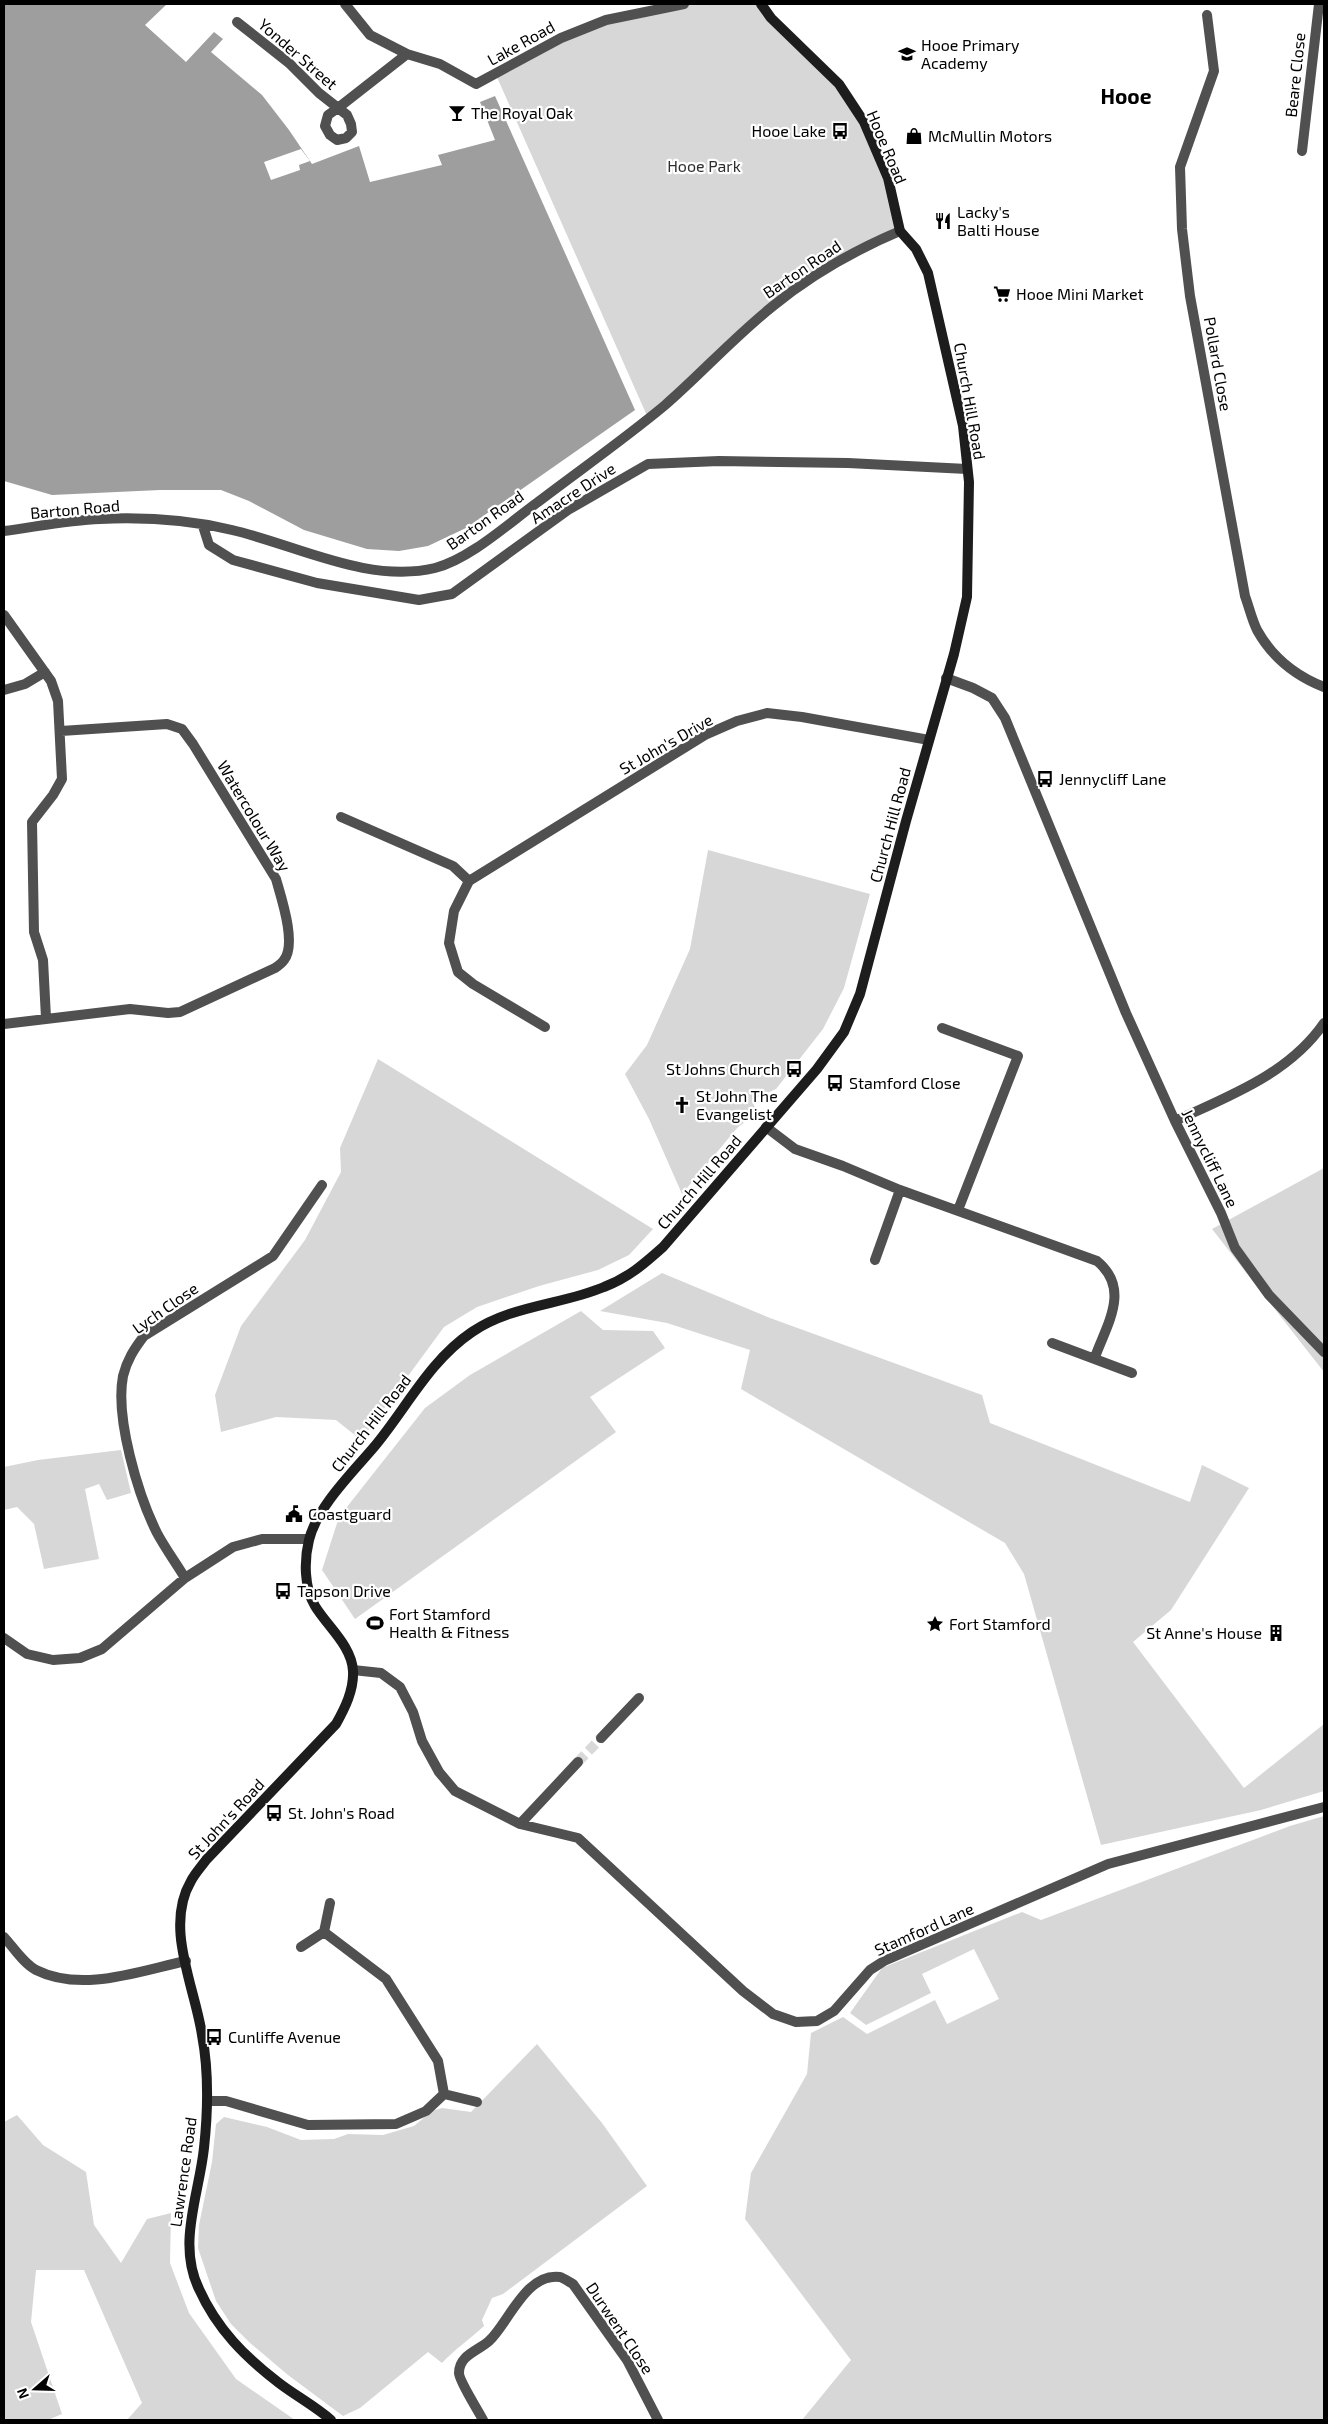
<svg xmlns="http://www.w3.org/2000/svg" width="1328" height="2424" font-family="'Exo 2',sans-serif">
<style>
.green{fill:#d7d7d7}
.water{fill:#9e9e9e}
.pier{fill:#fff}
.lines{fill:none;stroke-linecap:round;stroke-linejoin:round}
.street-tunnel{stroke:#d9d9d9;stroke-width:10;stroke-dasharray:10 5;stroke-linecap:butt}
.street{stroke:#505050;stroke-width:10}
.secondary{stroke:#1d1d1d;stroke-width:10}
.labels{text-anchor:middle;stroke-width:4.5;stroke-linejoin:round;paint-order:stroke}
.street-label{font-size:16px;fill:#000;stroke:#fff}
.poi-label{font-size:16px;fill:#000;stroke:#fff;text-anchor:start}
.park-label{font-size:16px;fill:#2e2e2e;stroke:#fff}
.district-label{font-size:21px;font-weight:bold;fill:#000;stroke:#fff}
</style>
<rect width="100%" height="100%" fill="#fff"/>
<path class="green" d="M 684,4 L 761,4 C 797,41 839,77 864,122 C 883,156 891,194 900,231 L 773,305 L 648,418 L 496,75 L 606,20 Z
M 708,850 L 870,894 L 844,988 L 823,1029 L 776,1089 L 752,1100 L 757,1113 L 738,1127 L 682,1194 L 649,1119 L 625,1074 L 647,1045 L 690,949 Z
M 378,1059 L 653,1229 L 629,1255 L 598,1270 L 539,1286 L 477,1307 L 444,1327 L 361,1440 L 336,1420 L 276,1417 L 221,1432 L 215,1395 L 241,1326 L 305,1240 L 341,1172 L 340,1148 Z
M 1324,1168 L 1324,1372 L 1212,1229 Z
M 662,1273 L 770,1318 L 982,1395 L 990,1423 L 1190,1502 L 1202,1465 L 1249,1488 L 1171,1610 L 1133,1642 L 1244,1788 L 1324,1724 L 1324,1791 L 1261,1810 L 1101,1845 L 1024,1574 L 1005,1543 L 741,1389 L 750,1350 L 667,1323 L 600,1311 Z
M 581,1311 L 603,1330 L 653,1331 L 665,1348 L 590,1397 L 616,1432 L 355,1619 L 322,1570 L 339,1517 L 425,1408 L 470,1375 Z
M 121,1450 L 131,1493 L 107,1500 L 99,1484 L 85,1489 L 99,1559 L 44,1569 L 34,1524 L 17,1507 L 4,1510 L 4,1467 L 38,1460 Z
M 1324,1816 L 1324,2420 L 802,2420 L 851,2360 L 745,2219 L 751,2173 L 807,2074 L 811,2033 L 843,2017 L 867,2034 L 935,2000 L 947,2024 L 999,1999 L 974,1949 L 922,1974 L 931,1993 L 866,2025 L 850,2013 L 882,1968 L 1022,1912 L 1041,1920 L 1290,1826 Z
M 537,2044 L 602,2123 L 647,2186 L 503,2294 L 492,2298 L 482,2320 L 484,2326 C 470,2339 455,2349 442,2363 L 428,2352 L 360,2408 L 343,2416 L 288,2375 L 250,2343 L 231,2324 L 216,2301 L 198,2248 L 199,2225 L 212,2162 L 216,2124 L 224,2117 L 267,2127 L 301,2140 L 334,2139 L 348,2134 L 383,2135 L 414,2126 L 432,2111 L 442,2108 L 471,2112 Z
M 17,2115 L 43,2145 L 86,2172 L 94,2225 L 121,2263 L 147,2219 L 171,2213 L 170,2263 L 189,2313 L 236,2379 L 295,2420 L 127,2420 L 142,2403 L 84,2270 L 36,2270 L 31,2322 L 62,2414 L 48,2420 L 4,2420 L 4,2122 Z"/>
<path class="water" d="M 4,4 L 167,4 L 145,25 L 186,62 L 214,32 L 223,39 L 211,52 L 262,95 L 289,130 L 312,164 L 359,146 L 370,182 L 442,165 L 438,155 L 495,140 L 480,102 L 495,96 L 635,410 L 466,528 L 428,546 L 399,551 L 367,549 L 304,530 L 249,501 L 221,490 L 160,490 L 52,495 L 4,481 Z"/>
<path class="pier" d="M 301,149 L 310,161 L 299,165 L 300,170 L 271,180 L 264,162 Z"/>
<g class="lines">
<path class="street-tunnel" d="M 578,1762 L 601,1738"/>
<path class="street" d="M 345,4 L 370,35 L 407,54 L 440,64 L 476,84 L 561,38 L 606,20 L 684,4
M 1207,15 L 1214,71 L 1180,167 L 1182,229 L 1190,296 L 1245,596 C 1249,607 1252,620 1257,630 C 1272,657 1296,676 1324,687
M 237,22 L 289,63 L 319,93 L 347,115 L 351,124 L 352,132 L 346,138 L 337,140 L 330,135 L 325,126 L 328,115 L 338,108 L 407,54
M 1302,151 L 1319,4
M 203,526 L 209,545 L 233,560 L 317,583 L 419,600 L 452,594 L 568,510 L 648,464 L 719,461 L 848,463 L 967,469
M 4,531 C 35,527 68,520 100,519 C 143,517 190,520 232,530 C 297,545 368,584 435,568 C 470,559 509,523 538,502 C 580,470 623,440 664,406 C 701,374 734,337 773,306 C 811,275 855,250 900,231
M 4,615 L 51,681 L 58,701 L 62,779 L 53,795 L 32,822 L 34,932 L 43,960 L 46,1018
M 946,678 L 973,688 L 992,698 L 1005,718 L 1126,1013 L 1175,1121 L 1221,1213 L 1235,1248 L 1269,1295 L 1324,1352
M 4,690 L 25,684 L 45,672
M 341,817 L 453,866 L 469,881
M 4,1024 L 130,1009 L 168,1013 L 180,1012 L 275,968 C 278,966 282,963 284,960 C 297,944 281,897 276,879 L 193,744 L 182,729 L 167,724 L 61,731
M 545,1027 L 473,984 L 458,972 L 449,943 L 454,911 L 469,881 L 705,735 L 737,721 L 767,713 L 802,717 L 929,740
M 942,1028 L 1018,1056 L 958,1210
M 1175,1121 C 1229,1096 1289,1074 1324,1023
M 766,1127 L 795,1149 L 843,1166 L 900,1190 L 1097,1261 C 1131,1289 1107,1324 1095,1357
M 875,1260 L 900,1190
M 1052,1343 L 1132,1373
M 185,1578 C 176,1563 165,1548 157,1533 C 138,1495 115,1418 123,1376 C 127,1360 134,1349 144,1336 L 273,1256 L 322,1185
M 4,1638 L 27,1654 L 53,1660 L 80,1658 L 102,1649 L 185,1578 L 233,1547 L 262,1539 L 309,1539
M 353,1670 L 381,1673 L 400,1687 L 413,1712 L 422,1741 L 439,1772 L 455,1791 L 520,1824 L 578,1838 L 743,1991 L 773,2014 L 796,2022 L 817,2021 L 834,2011 L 870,1970 L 884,1961 L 1108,1864 L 1324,1807
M 601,1738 L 639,1698
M 520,1824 L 578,1762
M 324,1932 L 330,1903
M 4,1937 C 13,1947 24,1964 36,1970 C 82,1993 139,1971 186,1961
M 444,2094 L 477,2102
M 207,2101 L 226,2101 L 308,2125 L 396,2124 L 426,2111 L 444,2094 L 438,2061 L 386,1979 L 324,1932 L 301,1947
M 483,2420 C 478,2410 459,2381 459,2373 C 459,2355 478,2351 489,2341 C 508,2324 526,2272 560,2277 C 564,2278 569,2282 573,2284 L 627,2360 L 658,2420"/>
<path class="secondary" d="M 331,2420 C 315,2406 296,2396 279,2383 C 245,2357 217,2329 199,2289 C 177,2244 199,2195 204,2148 C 208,2111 209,2072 202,2035 C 195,1987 164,1927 191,1881 C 195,1873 201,1867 206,1860 L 336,1724 C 345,1708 354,1690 353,1671 C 352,1646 327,1626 315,1606 C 304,1588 304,1560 309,1540 C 317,1507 352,1473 374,1447 C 406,1409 429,1361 472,1332 C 512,1305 561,1305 604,1287 C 628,1278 644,1264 663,1247 L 817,1069 L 844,1032 L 860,994 L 906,821 L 954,654 L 967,597 L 969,482 L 963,426 L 928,273 L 916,249 L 900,231 L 888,178 L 864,122 L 839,84 L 771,18 L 761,4"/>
</g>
<defs>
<g id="school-bare" transform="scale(1.35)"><path d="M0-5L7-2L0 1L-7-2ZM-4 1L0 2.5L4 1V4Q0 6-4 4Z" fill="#000" stroke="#fff" stroke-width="2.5" paint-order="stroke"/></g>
<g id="bar-bare" transform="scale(1.35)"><path d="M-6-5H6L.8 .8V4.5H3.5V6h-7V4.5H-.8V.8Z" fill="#000" stroke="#fff" stroke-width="2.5" paint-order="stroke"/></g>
<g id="bus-bare" transform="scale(1.35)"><path d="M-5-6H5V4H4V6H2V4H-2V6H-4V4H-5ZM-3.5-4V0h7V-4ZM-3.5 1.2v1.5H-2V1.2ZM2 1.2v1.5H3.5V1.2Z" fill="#000" stroke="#fff" stroke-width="2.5" paint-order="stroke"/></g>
<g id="shop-bare" transform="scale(1.35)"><path d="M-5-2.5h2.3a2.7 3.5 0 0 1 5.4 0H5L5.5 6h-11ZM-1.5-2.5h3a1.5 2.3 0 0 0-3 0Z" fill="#000" stroke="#fff" stroke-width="2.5" paint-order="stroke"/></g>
<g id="restaurant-bare" transform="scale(1.35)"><path d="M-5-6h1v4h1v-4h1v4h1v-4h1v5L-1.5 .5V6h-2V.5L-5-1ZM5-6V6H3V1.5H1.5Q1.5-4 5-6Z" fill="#000" stroke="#fff" stroke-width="2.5" paint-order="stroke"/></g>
<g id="supermarket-bare" transform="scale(1.35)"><path d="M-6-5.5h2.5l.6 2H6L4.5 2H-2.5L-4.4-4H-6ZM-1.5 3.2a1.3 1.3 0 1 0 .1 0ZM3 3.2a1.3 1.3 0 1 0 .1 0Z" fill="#000" stroke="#fff" stroke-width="2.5" paint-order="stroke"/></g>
<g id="church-bare" transform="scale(1.35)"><path d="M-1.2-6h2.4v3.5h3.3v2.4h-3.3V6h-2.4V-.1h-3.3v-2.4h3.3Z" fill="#000" stroke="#fff" stroke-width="2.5" paint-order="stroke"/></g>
<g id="civic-bare" transform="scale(1.35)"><path d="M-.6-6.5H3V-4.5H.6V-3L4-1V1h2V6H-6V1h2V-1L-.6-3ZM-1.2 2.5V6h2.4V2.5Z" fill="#000" stroke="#fff" stroke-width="2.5" paint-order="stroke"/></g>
<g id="stadium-bare" transform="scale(1.35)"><path d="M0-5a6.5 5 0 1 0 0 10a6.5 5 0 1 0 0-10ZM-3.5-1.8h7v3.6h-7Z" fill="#000" stroke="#fff" stroke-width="2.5" paint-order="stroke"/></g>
<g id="sight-bare" transform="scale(1.35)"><path d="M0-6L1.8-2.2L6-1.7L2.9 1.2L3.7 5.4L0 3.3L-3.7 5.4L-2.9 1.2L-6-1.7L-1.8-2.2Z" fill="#000" stroke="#fff" stroke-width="2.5" paint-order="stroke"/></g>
<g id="building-bare" transform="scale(1.35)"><path d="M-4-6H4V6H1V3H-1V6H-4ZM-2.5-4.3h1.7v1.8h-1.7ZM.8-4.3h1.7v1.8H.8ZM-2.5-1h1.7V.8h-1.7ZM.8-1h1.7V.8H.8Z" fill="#000" stroke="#fff" stroke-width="2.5" paint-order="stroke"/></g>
</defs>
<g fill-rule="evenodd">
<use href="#school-bare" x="907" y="54"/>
<use href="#bar-bare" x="457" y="113"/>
<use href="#bus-bare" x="840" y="131"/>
<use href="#shop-bare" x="914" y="136"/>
<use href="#restaurant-bare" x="943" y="221"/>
<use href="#supermarket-bare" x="1002" y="294"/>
<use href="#bus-bare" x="1045" y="779"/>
<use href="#bus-bare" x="794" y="1069"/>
<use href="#bus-bare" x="835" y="1083"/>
<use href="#church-bare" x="682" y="1105"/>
<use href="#civic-bare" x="294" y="1514"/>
<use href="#bus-bare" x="283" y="1591"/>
<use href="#stadium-bare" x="375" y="1623"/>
<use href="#sight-bare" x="935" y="1624"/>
<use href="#building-bare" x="1276" y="1633"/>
<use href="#bus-bare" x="274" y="1813"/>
<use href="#bus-bare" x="214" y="2037"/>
</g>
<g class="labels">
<g class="street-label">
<text transform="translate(521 43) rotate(-29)" y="6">Lake Road</text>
<text transform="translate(298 54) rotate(41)" y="6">Yonder Street</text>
<text transform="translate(1295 75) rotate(-84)" y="6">Beare Close</text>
<text transform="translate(887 147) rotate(67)" y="6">Hooe Road</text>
<text transform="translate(802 269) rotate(-34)" y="6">Barton Road</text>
<text transform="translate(1218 364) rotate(80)" y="6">Pollard Close</text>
<text transform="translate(970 401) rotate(80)" y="6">Church Hill Road</text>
<text transform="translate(573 493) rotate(-33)" y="6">Amacre Drive</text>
<text transform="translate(75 509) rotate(-5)" y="6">Barton Road</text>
<text transform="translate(485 520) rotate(-35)" y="6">Barton Road</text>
<text transform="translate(666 744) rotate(-30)" y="6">St John's Drive</text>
<text transform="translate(254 816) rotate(59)" y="6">Watercolour Way</text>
<text transform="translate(890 825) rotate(-75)" y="6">Church Hill Road</text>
<text transform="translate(1210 1158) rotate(64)" y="6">Jennycliff Lane</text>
<text transform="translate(699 1182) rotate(-49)" y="6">Church Hill Road</text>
<text transform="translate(165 1308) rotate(-35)" y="6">Lych Close</text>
<text transform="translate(371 1423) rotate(-52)" y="6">Church Hill Road</text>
<text transform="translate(226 1819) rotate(-47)" y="6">St John's Road</text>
<text transform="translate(924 1929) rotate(-24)" y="6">Stamford Lane</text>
<text transform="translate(183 2172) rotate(-82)" y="6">Lawrence Road</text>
<text transform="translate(620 2328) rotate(56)" y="6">Durwent Close</text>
</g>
<g class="poi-label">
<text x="921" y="51">Hooe Primary<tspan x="921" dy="18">Academy</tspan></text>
<text x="471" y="119">The Royal Oak</text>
<text x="826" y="137" text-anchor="end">Hooe Lake</text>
<text x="928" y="142">McMullin Motors</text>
<text x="957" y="218">Lacky's<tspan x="957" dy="18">Balti House</tspan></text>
<text x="1016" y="300">Hooe Mini Market</text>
<text x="1059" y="785">Jennycliff Lane</text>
<text x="780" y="1075" text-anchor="end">St Johns Church</text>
<text x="849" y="1089">Stamford Close</text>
<text x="696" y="1102">St John The<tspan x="696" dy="18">Evangelist</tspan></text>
<text x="308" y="1520">Coastguard</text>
<text x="297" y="1597">Tapson Drive</text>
<text x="389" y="1620">Fort Stamford<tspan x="389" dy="18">Health &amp; Fitness</tspan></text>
<text x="949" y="1630">Fort Stamford</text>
<text x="1262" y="1639" text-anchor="end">St Anne's House</text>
<text x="288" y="1819">St. John's Road</text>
<text x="228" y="2043">Cunliffe Avenue</text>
</g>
<g class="park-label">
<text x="704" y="172">Hooe Park</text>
</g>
<g class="district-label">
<text x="1126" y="104">Hooe</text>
</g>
</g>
<rect width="1328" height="2424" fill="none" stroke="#000000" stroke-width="10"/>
<g transform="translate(35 2389) rotate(250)" stroke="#ffffff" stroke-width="4" paint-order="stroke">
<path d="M0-4L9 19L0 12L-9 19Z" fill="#000000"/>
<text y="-8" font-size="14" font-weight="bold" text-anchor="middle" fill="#000000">N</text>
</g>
</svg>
